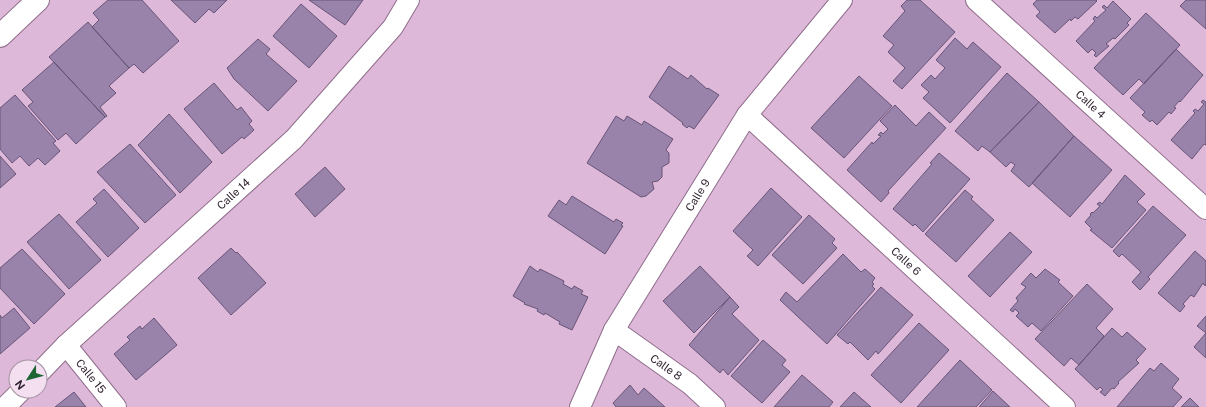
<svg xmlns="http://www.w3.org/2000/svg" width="1206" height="407" font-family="'Public Sans',sans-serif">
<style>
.building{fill:#9983aa;stroke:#685478}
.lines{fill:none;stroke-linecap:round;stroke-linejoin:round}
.minor-casing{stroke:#906d8c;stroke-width:22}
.tertiary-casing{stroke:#906d8c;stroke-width:24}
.minor{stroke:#fff;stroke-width:20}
.tertiary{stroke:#fff;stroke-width:22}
.labels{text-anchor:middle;stroke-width:4;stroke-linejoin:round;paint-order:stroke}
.street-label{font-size:11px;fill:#2d1f2c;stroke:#f3dff0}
</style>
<rect width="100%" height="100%" fill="#ddb8d9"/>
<path class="building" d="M 108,0 L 142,0 L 179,41 L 143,73 L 134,64 L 129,68 L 92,27 L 99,20 L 93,13 Z
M 171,0 L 227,0 L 214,13 L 209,9 L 195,23 Z
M 309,0 L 363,0 L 345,25 Z
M 907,0 L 920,0 L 955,32 L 902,89 L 893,81 L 905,68 L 888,52 L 894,45 L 883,36 L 905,11 L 901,6 Z
M 1037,0 L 1096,0 L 1097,1 L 1078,19 L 1075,17 L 1071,21 L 1070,19 L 1055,33 L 1036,16 L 1040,12 L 1033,4 Z
M 1186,0 L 1206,0 L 1206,29 L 1180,6 Z
M 1113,1 L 1131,19 L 1127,23 L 1129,25 L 1115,39 L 1113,38 L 1106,44 L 1109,46 L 1096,57 L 1094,55 L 1096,53 L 1092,49 L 1088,53 L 1076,41 L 1095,21 L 1093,19 L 1095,16 L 1097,18 L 1106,10 L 1102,7 L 1104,5 L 1107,8 Z
M 301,4 L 337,36 L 309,68 L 273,36 Z
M 1146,13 L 1180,45 L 1144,84 L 1139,79 L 1123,95 L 1094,68 Z
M 88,22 L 129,68 L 109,86 L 116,93 L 100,107 L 107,116 L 105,117 L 49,57 Z
M 955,38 L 967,49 L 973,42 L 1001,67 L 950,123 L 923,98 L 929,92 L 921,85 L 931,75 L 935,79 L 945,68 L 936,60 Z
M 258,39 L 270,49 L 266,54 L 297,81 L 268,111 L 234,79 L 227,68 Z
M 1176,49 L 1203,75 L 1180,102 L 1179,101 L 1174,107 L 1176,108 L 1171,114 L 1169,112 L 1157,125 L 1152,120 L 1150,122 L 1142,115 L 1145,112 L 1130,98 Z
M 54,62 L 105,117 L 76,144 L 66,133 L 58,140 L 28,106 L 33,102 L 22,90 Z
M 669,66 L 688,79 L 691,75 L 707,89 L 708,88 L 719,95 L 694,129 L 689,126 L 687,128 L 682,124 L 683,123 L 649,97 Z
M 1007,73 L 1039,102 L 990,152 L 982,146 L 978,151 L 955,131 Z
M 859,76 L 892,106 L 844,158 L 811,128 Z
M 214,83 L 237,110 L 241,107 L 252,121 L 249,124 L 254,130 L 244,139 L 242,137 L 222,154 L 184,109 Z
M 15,95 L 56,141 L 53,143 L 60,151 L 45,165 L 38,158 L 29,166 L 20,156 L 12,163 L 0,149 L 0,108 Z
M 1203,100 L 1206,102 L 1206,145 L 1204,144 L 1192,159 L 1171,140 L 1195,113 L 1193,111 L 1195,109 L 1198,111 L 1204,104 L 1201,102 Z
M 1039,102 L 1074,136 L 1029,187 L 1011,171 L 1015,165 L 1011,162 L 1006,167 L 990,152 Z
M 895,105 L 916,126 L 929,112 L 946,128 L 888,191 L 889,193 L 881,202 L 847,170 L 872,142 L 873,144 L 881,136 L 878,135 L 881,132 L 883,134 L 888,129 L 880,121 Z
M 169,114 L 212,162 L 180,193 L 138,145 Z
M 616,116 L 624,121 L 627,116 L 642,125 L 644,121 L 673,139 L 666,150 L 669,153 L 669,163 L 662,167 L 662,177 L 658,181 L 652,182 L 654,189 L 646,196 L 641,197 L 587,163 Z
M 1074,136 L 1112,170 L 1070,217 L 1032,183 Z
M 130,144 L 176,195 L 145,223 L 97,172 Z
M 939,153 L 970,179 L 923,232 L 915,224 L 913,226 L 893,209 L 932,164 L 930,163 Z
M 0,156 L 16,174 L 0,188 Z
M 325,167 L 345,189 L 315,217 L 295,194 Z
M 1125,175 L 1145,194 L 1137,202 L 1146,210 L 1112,248 L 1090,230 L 1092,229 L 1085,222 L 1091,215 L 1090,214 L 1092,212 L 1093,213 L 1100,206 L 1097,204 L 1100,202 L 1102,204 Z
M 771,188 L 802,217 L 758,266 L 747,256 L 753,250 L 733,231 Z
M 104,189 L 139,228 L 108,257 L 76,222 L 97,203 L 93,199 Z
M 965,190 L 973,197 L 971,199 L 994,220 L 956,262 L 925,234 Z
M 572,196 L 614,222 L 616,219 L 623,223 L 621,225 L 623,226 L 605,254 L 548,216 L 559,200 L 566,205 Z
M 1153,206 L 1186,235 L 1148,277 L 1150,279 L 1140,290 L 1132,282 L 1141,272 L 1122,254 L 1119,257 L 1113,251 Z
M 59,214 L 101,260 L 69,289 L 27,242 Z
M 809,215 L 835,239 L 832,243 L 837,248 L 803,284 L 772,255 Z
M 1010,232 L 1032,252 L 990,297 L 968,276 Z
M 231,248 L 236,253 L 237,252 L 266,283 L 231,315 L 198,278 Z
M 22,249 L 65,294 L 34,324 L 0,288 L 0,268 Z
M 1195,251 L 1206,261 L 1206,284 L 1205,286 L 1203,283 L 1194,297 L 1191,295 L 1183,304 L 1185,306 L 1180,312 L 1158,293 Z
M 843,254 L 861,272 L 865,269 L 875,278 L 872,282 L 874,284 L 872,286 L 875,289 L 827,344 L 780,300 L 786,292 L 797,302 Z
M 530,266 L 538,272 L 540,269 L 564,281 L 563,284 L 572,289 L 574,286 L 583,291 L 581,294 L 588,297 L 572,330 L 559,324 L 560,322 L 545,313 L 544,315 L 537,311 L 538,309 L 524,304 L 525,303 L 513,296 Z
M 700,266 L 730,297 L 694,333 L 663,301 Z
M 1045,269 L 1060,280 L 1058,282 L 1073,296 L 1041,331 L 1032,323 L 1028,327 L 1016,316 L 1019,313 L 1015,309 L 1013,312 L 1010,310 L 1018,301 L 1016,298 L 1026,287 L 1021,284 L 1031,273 L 1036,278 Z
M 1087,284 L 1113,309 L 1096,328 L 1104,336 L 1079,365 L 1071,358 L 1064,366 L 1035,339 Z
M 881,287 L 913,315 L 878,354 L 876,351 L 868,360 L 850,342 L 848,344 L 837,335 Z
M 730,297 L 739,307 L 732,314 L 759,340 L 728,375 L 723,369 L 720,373 L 689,345 Z
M 14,308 L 30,328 L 0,354 L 0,315 L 2,318 Z
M 1206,316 L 1206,358 L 1194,347 L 1206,333 L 1197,326 Z
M 154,318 L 177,345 L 136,380 L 114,354 L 130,340 L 127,337 L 140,326 L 142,329 Z
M 919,323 L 949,350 L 901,403 L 871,375 Z
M 1112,328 L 1122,337 L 1127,332 L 1146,349 L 1136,360 L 1139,363 L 1118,382 L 1119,383 L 1114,389 L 1112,388 L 1105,396 L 1100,392 L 1103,390 L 1100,387 L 1097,390 L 1075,369 Z
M 763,340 L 786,360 L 782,365 L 790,372 L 762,403 L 731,376 Z
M 960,360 L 992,390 L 976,407 L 917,407 Z
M 1161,363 L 1179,379 L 1172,388 L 1182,397 L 1173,407 L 1117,407 L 1150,368 L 1154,371 Z
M 802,375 L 833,402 L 829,407 L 774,407 Z
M 630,385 L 638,395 L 644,388 L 665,407 L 616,407 L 613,403 Z
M 993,391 L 1010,407 L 979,407 Z
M 74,392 L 86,407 L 55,407 Z
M 854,392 L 871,407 L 840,407 Z
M 1190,398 L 1199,407 L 1181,407 Z"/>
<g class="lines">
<g class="minor-casing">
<g id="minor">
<path id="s1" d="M 976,0 L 1206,209"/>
<path id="s2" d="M 747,115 L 1065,407"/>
<path id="s3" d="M 614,330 L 690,384 L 715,407"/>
<path id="s4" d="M 66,345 L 116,407"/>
<path id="s5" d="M 40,372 L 66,345 L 294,139 L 393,27 L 409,0"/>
<path d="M 5,407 L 21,391"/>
<path id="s6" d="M 580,407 L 614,330 L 747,115 L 842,0"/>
</g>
</g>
<g class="tertiary-casing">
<path id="tertiary" d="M 0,36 L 38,0"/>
</g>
<use href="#minor" class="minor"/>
<use href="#tertiary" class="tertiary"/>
</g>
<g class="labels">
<g class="street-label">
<text dy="4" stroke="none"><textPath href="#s1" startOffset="155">Calle 4</textPath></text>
<text dy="4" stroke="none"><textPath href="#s5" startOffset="263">Calle 14</textPath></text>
<text dy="4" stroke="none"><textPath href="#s6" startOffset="243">Calle 9</textPath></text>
<text dy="4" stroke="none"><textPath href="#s2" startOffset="216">Calle 6</textPath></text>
<text dy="4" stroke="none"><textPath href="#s3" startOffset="64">Calle 8</textPath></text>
<text dy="4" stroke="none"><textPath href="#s4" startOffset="40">Calle 15</textPath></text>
</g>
</g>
<g transform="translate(28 379) rotate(234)"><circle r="19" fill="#f3dff0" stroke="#a492a2"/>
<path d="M0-3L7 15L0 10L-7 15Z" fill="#1e6735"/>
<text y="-6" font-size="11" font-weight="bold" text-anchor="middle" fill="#2d1f2c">N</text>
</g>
</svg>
